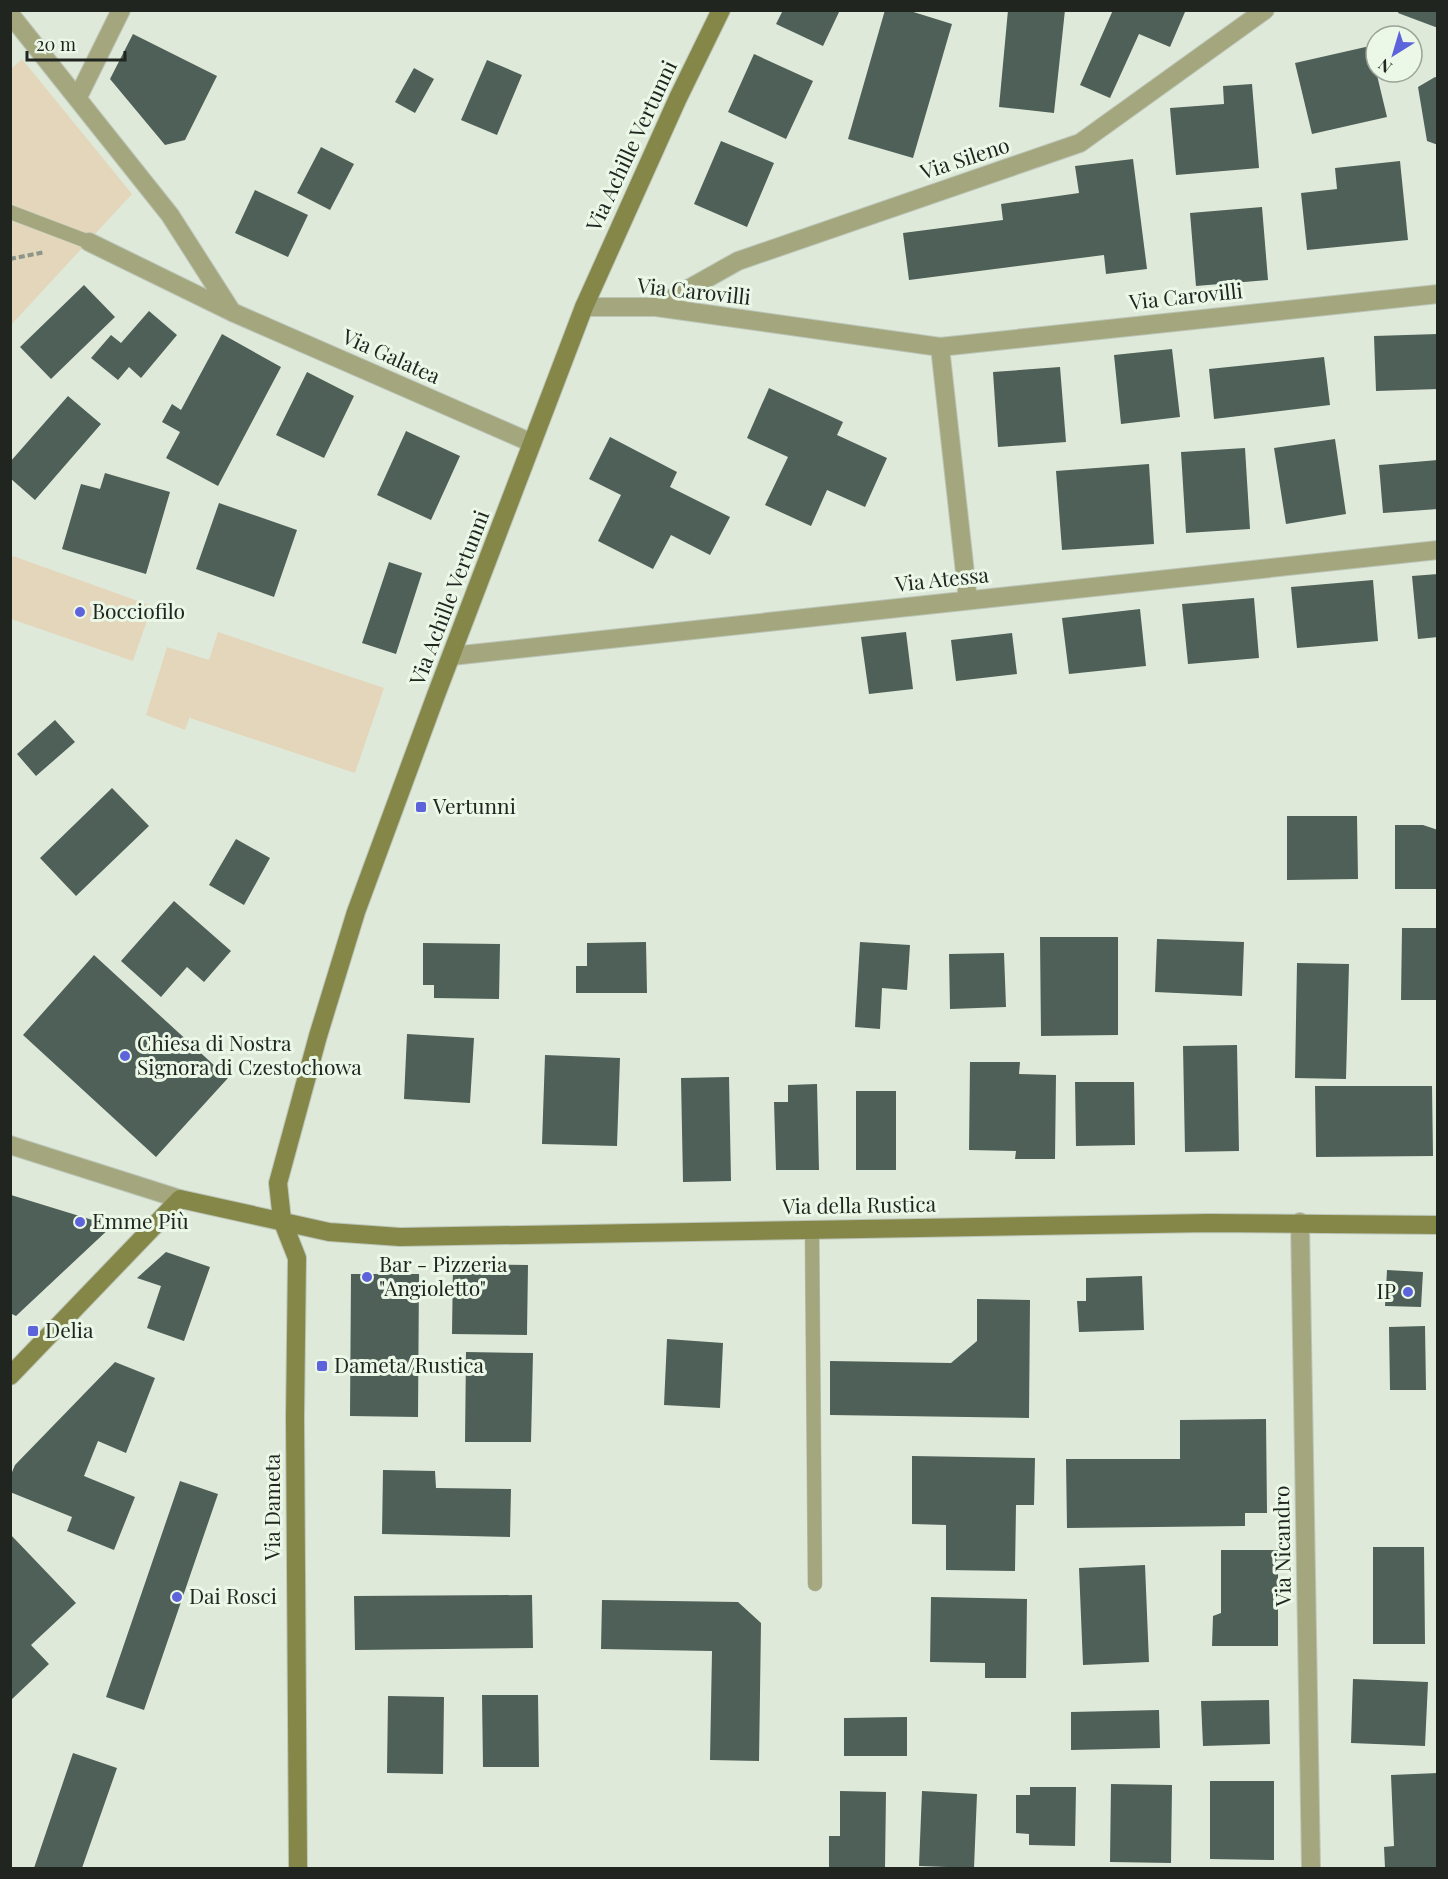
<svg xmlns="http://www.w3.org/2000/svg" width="1448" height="1879" font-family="'Playfair Display',serif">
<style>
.green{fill:#e4d6bb}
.building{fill:#4f6058}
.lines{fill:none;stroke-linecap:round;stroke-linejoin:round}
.lane-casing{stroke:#bcc6b9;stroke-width:15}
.street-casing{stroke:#bcc6b9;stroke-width:20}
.secondary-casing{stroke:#bcc6b9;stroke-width:20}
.path{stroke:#8d958a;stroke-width:4;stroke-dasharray:6 3;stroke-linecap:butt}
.lane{stroke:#a4a77e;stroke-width:14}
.street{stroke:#a4a77e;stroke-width:18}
.secondary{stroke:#858749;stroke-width:18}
.poi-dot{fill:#5d63db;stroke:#ebf7e7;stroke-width:2}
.labels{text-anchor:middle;stroke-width:6;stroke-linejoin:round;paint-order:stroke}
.street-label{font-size:21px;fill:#212520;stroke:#ebf7e7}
.poi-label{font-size:21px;fill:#212520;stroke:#ebf7e7;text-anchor:start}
</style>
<rect width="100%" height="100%" fill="#dee9da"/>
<path class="green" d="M 22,59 L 132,194 L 11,325 L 10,70 Z
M 13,556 L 152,606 L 133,661 L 11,619 L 10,563 Z
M 218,632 L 384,688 L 355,773 L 190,718 L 191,714 L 185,730 L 146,715 L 167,647 L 209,660 Z"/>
<path class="building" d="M 783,10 L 840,10 L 823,46 L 776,24 Z
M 885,10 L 907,10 L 952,24 L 913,158 L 848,139 Z
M 1008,10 L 1065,10 L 1054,113 L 999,107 Z
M 1113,10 L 1185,12 L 1170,47 L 1139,34 L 1110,98 L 1080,85 Z
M 1399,10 L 1438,10 L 1438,28 L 1398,13 Z
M 133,34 L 217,76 L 185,140 L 165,145 L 110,79 Z
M 1370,46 L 1387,117 L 1312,134 L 1295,63 Z
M 754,54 L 813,81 L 786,139 L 728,112 Z
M 487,60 L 522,75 L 497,135 L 461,120 Z
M 414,68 L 434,79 L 415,113 L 395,102 Z
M 1435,77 L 1438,78 L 1438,145 L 1427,141 L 1418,87 Z
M 1252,84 L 1259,168 L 1176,175 L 1170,108 L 1224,104 L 1223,86 Z
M 721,141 L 774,163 L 747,227 L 694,204 Z
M 321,147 L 354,164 L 330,210 L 297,193 Z
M 1133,159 L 1147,269 L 1106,274 L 1104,255 L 909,280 L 903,233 L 1003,220 L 1001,204 L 1079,193 L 1075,166 Z
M 1400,161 L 1408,240 L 1307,250 L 1301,193 L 1337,189 L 1335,168 Z
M 255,190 L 308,215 L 288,257 L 235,233 Z
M 1262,207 L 1268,280 L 1196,286 L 1190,213 Z
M 84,285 L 115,317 L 51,379 L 20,347 Z
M 149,311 L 177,335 L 141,378 L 129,367 L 118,380 L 91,358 L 111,335 L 121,343 Z
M 222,334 L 281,367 L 218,486 L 166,458 L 180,432 L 162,422 L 172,404 L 181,410 Z
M 1438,334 L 1438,389 L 1376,391 L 1374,336 Z
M 1172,349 L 1180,417 L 1121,424 L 1114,355 Z
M 1324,357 L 1330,405 L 1214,419 L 1209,369 Z
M 1060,367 L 1066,442 L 998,447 L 993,372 Z
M 307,372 L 354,396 L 324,458 L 276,435 Z
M 769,388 L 843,422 L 837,435 L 887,458 L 865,507 L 827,490 L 811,526 L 765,505 L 788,457 L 747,438 Z
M 68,396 L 101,424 L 35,500 L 10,478 L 10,462 Z
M 406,431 L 460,456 L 431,520 L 377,495 Z
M 610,437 L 677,472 L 670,487 L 730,517 L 710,555 L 671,535 L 653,569 L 598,541 L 621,495 L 589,479 Z
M 1335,439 L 1346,514 L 1286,524 L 1274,448 Z
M 1245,448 L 1250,529 L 1186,533 L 1181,452 Z
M 1438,460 L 1438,509 L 1383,513 L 1379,465 Z
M 1149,464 L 1154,544 L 1062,550 L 1056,471 Z
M 105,473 L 170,492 L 146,574 L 62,549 L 81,484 L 100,489 Z
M 219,503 L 297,530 L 274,597 L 196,569 Z
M 389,562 L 422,573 L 396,654 L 362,643 Z
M 1438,574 L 1438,637 L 1418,639 L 1412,576 Z
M 1373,580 L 1378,641 L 1297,648 L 1291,587 Z
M 1254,598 L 1259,658 L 1188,664 L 1182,604 Z
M 1140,609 L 1146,666 L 1069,674 L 1062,618 Z
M 906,632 L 913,689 L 869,694 L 861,637 Z
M 1012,633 L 1017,674 L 956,681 L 951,640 Z
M 55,720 L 75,742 L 36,776 L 17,754 Z
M 112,788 L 149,826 L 76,896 L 40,858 Z
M 1287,816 L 1357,816 L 1358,879 L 1287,880 Z
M 1395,825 L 1423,825 L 1438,830 L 1438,889 L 1395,889 Z
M 236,839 L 270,858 L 244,905 L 209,885 Z
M 174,901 L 231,951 L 204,982 L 187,967 L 161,997 L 121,961 Z
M 1402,928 L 1438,928 L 1438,1000 L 1401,1000 Z
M 1040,937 L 1118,937 L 1118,1035 L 1041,1036 Z
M 1157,939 L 1244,942 L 1242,996 L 1155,992 Z
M 646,942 L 647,993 L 576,993 L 576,966 L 587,966 L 587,943 Z
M 860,942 L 910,945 L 907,990 L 882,988 L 880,1029 L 855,1027 Z
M 423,943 L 500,944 L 499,999 L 434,998 L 434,985 L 423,985 Z
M 1004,953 L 1006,1007 L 950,1009 L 949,954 Z
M 94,955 L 228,1078 L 156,1157 L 23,1035 Z
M 1297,963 L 1349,964 L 1346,1079 L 1295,1078 Z
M 407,1034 L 474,1038 L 470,1103 L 404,1099 Z
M 1237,1045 L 1239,1151 L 1185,1152 L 1183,1046 Z
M 545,1055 L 620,1058 L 617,1146 L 542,1144 Z
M 970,1062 L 1020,1062 L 1019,1074 L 1056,1075 L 1055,1159 L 1015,1159 L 1016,1151 L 969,1150 Z
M 729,1077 L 731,1181 L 683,1182 L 681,1078 Z
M 1075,1082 L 1134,1082 L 1135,1145 L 1076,1146 Z
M 817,1084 L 819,1170 L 776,1170 L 774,1102 L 788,1102 L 788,1085 Z
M 1315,1086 L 1432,1086 L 1433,1156 L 1316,1157 Z
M 856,1091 L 896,1091 L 896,1170 L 856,1170 Z
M 11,1195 L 112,1226 L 16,1316 L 10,1313 Z
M 166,1252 L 210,1267 L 184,1341 L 147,1328 L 161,1286 L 137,1278 Z
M 453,1264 L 528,1265 L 527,1335 L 452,1334 Z
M 1387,1270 L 1423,1272 L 1421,1307 L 1385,1306 Z
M 351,1274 L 419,1274 L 418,1417 L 350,1416 Z
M 1142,1276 L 1144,1330 L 1079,1332 L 1077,1301 L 1086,1301 L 1086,1278 Z
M 977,1299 L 1030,1300 L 1029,1418 L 830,1415 L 830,1361 L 951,1363 L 977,1341 Z
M 1425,1326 L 1426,1390 L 1390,1390 L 1389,1327 Z
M 667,1339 L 723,1343 L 720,1408 L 664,1405 Z
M 466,1352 L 533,1353 L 531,1442 L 465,1442 Z
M 115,1362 L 155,1378 L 126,1453 L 98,1441 L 84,1476 L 135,1497 L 114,1550 L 67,1531 L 72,1517 L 10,1492 L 10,1477 L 15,1465 Z
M 1266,1419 L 1267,1513 L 1245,1513 L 1245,1526 L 1067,1528 L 1066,1459 L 1180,1459 L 1180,1420 Z
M 912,1456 L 1035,1458 L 1034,1505 L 1016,1505 L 1015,1571 L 946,1570 L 946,1525 L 912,1524 Z
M 383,1470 L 435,1471 L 436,1488 L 511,1489 L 510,1537 L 382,1534 Z
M 180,1481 L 218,1494 L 144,1710 L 106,1697 Z
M 10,1534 L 76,1603 L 31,1645 L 49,1664 L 10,1701 Z
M 1373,1547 L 1424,1547 L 1425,1644 L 1373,1644 Z
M 1221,1550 L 1278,1550 L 1278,1646 L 1212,1646 L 1213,1616 L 1221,1613 Z
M 1145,1565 L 1149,1662 L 1083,1665 L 1079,1568 Z
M 532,1595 L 533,1648 L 355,1650 L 354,1596 Z
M 931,1597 L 1027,1599 L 1026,1678 L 985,1678 L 985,1663 L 930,1662 Z
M 602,1600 L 738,1602 L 761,1623 L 759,1761 L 710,1760 L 712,1651 L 601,1649 Z
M 1353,1679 L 1428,1682 L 1425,1746 L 1351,1743 Z
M 482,1695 L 538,1695 L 539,1767 L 483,1767 Z
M 388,1696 L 444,1697 L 443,1774 L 387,1773 Z
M 1269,1700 L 1270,1744 L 1203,1746 L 1201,1701 Z
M 1159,1710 L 1160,1748 L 1071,1750 L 1071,1712 Z
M 907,1717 L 907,1756 L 844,1756 L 844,1718 Z
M 73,1753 L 117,1768 L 82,1868 L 34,1868 Z
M 1438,1773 L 1438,1868 L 1385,1868 L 1384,1847 L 1394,1846 L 1391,1775 Z
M 1210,1781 L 1274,1781 L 1274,1860 L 1210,1859 Z
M 1111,1784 L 1172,1785 L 1171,1863 L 1110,1862 Z
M 1030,1787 L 1076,1787 L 1075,1846 L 1029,1845 L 1029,1834 L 1016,1833 L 1016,1795 L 1030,1795 Z
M 840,1791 L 886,1792 L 885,1868 L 829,1868 L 829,1836 L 840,1836 Z
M 922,1791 L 977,1794 L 974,1868 L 919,1866 Z"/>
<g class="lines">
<g class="lane-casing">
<path id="lane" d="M 10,212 L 89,242
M 812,1229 L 815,1584"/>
</g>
<g class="street-casing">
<path id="street" d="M 10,14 L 170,215 L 232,312 L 532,443
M 78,97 L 121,10
M 89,242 L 230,311
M 584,307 L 656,307 L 940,347 L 1438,294
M 656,307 L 738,261 L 1080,143 L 1265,10
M 940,347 L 968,600
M 452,656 L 1438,550
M 10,1145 L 180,1199
M 1300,1222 L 1311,1868"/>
</g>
<g class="secondary-casing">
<path id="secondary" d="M 10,1376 L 180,1199 L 329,1232 L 400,1237 L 1209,1223 L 1438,1225
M 298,1868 L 295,1418 L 297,1258 L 282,1220 L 278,1183 L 318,1036 L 356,912 L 436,695 L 584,307 L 678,98 L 721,10"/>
</g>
<path class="path" d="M 10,259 L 45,252"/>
<use href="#lane" class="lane"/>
<use href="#street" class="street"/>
<use href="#secondary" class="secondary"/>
</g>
<g class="poi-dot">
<circle cx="80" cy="612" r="6"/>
<rect x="415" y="801" width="12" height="12" rx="3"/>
<circle cx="125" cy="1056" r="6"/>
<circle cx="80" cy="1222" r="6"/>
<circle cx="367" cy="1277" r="6"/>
<circle cx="1408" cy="1292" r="6"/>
<rect x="27" y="1325" width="12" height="12" rx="3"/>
<rect x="316" y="1360" width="12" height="12" rx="3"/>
<circle cx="177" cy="1597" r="6"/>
</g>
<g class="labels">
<g class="street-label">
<text transform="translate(632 146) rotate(-65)" y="7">Via Achille Vertunni</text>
<text transform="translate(965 159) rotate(-18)" y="7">Via Sileno</text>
<text transform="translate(694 292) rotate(6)" y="7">Via Carovilli</text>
<text transform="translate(1186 297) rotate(-6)" y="7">Via Carovilli</text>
<text transform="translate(391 357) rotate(24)" y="7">Via Galatea</text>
<text transform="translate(942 580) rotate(-6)" y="7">Via Atessa</text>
<text transform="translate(450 598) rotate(-69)" y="7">Via Achille Vertunni</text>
<text transform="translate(859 1206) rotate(-1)" y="7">Via della Rustica</text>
<text transform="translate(273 1507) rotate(-90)" y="7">Via Dameta</text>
<text transform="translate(1283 1546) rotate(-91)" y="7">Via Nicandro</text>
</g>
<g class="poi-label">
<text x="92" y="619">Bocciofilo</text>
<text x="433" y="814">Vertunni</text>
<text x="137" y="1051">Chiesa di Nostra<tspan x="137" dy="24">Signora di Czestochowa</tspan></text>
<text x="92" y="1229">Emme Più</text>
<text x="379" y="1272">Bar - Pizzeria<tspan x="379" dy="24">"Angioletto"</tspan></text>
<text x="1396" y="1299" text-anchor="end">IP</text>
<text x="45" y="1338">Delia</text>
<text x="334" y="1373">Dameta/Rustica</text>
<text x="189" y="1604">Dai Rosci</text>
</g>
</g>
<rect width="1448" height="1879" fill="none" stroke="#212520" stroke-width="24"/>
<g transform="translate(1394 54) rotate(217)"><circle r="28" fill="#ebf7e7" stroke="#9aa397" stroke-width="1.5"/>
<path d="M0-4.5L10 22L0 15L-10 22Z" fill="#5d63db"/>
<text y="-9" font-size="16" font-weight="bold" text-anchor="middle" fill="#212520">N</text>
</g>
<path d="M27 51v9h98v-9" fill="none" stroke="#212520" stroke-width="3"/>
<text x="36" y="51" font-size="18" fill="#212520" stroke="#ebf7e7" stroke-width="4.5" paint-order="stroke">20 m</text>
</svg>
